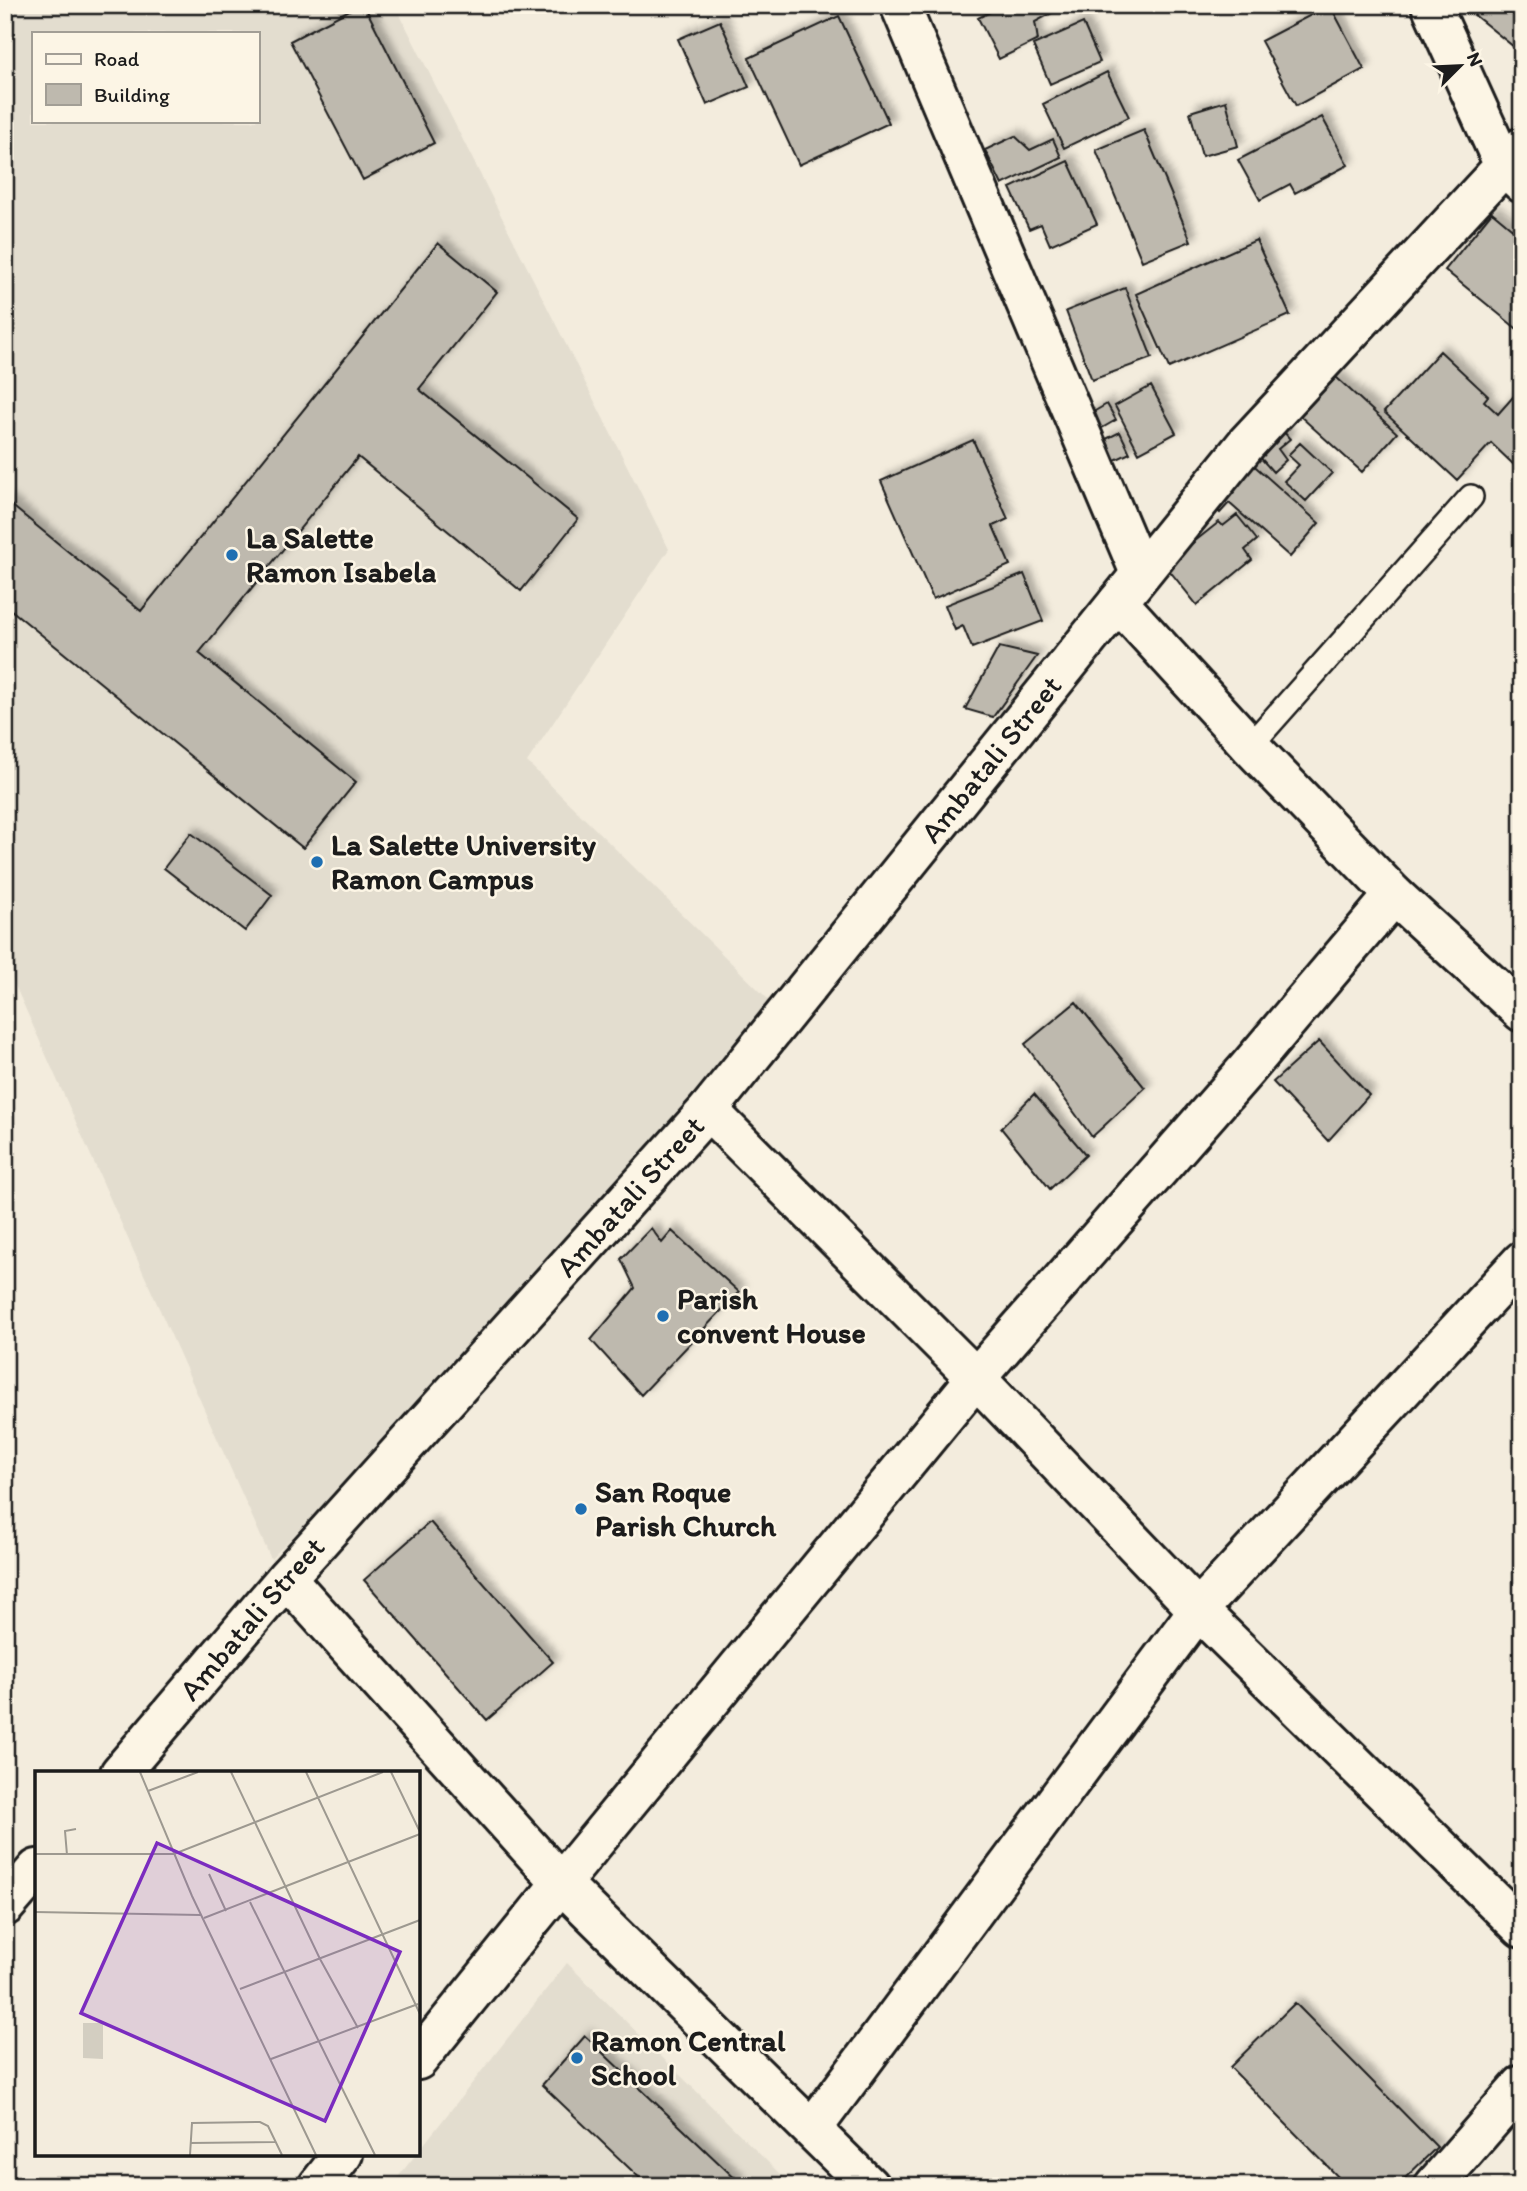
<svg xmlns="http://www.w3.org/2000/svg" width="1527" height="2191" font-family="Itim,sans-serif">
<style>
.built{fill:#e3ddcf;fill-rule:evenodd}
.building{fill:#beb9ae;stroke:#1c1c1c;stroke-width:2;filter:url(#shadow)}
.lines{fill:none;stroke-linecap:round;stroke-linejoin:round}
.service-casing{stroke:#1c1c1c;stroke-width:28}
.minor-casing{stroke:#1c1c1c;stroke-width:44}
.tertiary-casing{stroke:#1c1c1c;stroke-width:44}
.service{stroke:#fcf5e5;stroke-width:23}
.minor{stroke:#fcf5e5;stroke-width:38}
.tertiary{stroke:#fcf5e5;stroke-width:38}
.poi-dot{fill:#1f6fb2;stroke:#fcf5e5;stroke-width:2.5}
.labels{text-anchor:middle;stroke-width:5;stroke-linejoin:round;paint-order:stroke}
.poi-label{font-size:30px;font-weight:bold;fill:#1c1c1c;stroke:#fcf5e5;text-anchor:start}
.street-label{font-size:30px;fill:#1c1c1c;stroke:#fcf5e5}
.inset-road{fill:none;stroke:#9d9990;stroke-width:2}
.view{fill:#7b2cbf;fill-opacity:0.15;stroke:#7b2cbf;stroke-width:3.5}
.inset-edge{fill:none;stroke:#1c1c1c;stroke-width:3.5}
</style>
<defs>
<filter id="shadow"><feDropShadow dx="6" dy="-6" stdDeviation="3.5" flood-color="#0004"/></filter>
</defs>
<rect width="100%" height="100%" fill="#f3ecdd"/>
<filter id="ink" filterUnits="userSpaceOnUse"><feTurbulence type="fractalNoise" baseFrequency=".0143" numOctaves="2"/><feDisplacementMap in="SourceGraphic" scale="14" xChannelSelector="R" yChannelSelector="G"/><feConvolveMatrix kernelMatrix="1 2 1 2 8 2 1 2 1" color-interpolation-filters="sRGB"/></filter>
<g filter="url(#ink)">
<path class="built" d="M 5,5 L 395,5 L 669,549 L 527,762 L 775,1006 L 433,1390 L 271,1559 L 5,963 ZM 33,33 L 257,33 L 257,121 L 33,121 Z
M 567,1963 L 792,2186 L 391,2186 Z"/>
<path class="building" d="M 359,5 L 364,5 L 434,143 L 363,180 L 290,41 Z
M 997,5 L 1065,5 L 1065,6 L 1035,22 L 1038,40 L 999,59 L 978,18 L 998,8 Z
M 1330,5 L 1364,69 L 1296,106 L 1261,41 Z
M 1480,5 L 1522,5 L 1522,47 L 1519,51 L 1473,14 Z
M 839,16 L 889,123 L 799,165 L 749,58 Z
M 720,21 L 749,87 L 707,105 L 678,39 Z
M 1083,23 L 1100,62 L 1050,84 L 1033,45 Z
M 1107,72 L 1129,117 L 1064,148 L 1043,104 Z
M 1226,101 L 1238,146 L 1202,156 L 1190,112 Z
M 1322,117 L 1348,165 L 1295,193 L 1290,184 L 1260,200 L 1238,160 Z
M 1144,130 L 1191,241 L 1142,261 L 1096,150 Z
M 1015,136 L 1030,150 L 1053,139 L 1061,157 L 1002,185 L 985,150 Z
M 1068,161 L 1097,224 L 1050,245 L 1041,224 L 1029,229 L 1010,188 Z
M 1492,212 L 1522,237 L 1522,333 L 1445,270 Z
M 1256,240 L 1290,315 L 1169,368 L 1136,294 Z
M 438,243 L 497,292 L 419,389 L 578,519 L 521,591 L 358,457 L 199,653 L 356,782 L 303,848 L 5,605 L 5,500 L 141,611 Z
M 1125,288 L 1152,358 L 1092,380 L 1066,311 Z
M 1440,351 L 1488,396 L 1484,401 L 1498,414 L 1520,389 L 1522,390 L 1522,456 L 1514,465 L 1491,443 L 1457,480 L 1384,412 Z
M 1336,377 L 1397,433 L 1362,472 L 1300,416 Z
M 1151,386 L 1176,433 L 1139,453 L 1115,406 Z
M 1107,404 L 1116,420 L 1097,431 L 1088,415 Z
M 1277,424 L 1290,439 L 1278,449 L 1286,460 L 1273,472 L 1251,447 Z
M 1120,432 L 1130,453 L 1113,461 L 1104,440 Z
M 973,440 L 1008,519 L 993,526 L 1010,565 L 933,599 L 881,481 Z
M 1300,443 L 1332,473 L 1306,501 L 1284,481 L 1299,465 L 1288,455 Z
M 1249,461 L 1319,523 L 1290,557 L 1229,503 L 1220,513 L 1211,505 Z
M 1237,515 L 1257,540 L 1245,550 L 1252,560 L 1197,605 L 1165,565 L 1219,522 L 1223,526 Z
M 1024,574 L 1043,621 L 972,648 L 963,626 L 955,630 L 945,605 Z
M 999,647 L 1037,656 L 993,717 L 965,709 Z
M 191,833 L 272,895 L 245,931 L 164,868 Z
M 1076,1002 L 1145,1088 L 1092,1137 L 1025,1044 Z
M 1319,1041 L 1369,1095 L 1328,1141 L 1273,1082 Z
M 1034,1094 L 1086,1155 L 1050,1189 L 1001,1128 Z
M 651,1228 L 662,1243 L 672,1231 L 739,1292 L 641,1395 L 591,1340 L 635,1288 L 621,1259 Z
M 430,1522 L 553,1662 L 487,1720 L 364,1580 Z
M 1295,2003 L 1437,2147 L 1397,2186 L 1347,2186 L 1230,2067 Z
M 585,2036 L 743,2186 L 648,2186 L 542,2085 Z"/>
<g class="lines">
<g class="service-casing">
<path id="service" d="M 1250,746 L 1471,497"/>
</g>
<g class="minor-casing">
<g id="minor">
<path d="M 900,5 L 1140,573"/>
<path d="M 1522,147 L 1504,166 L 1522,183"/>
<path d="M 708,1110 L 976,1378 L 1198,1610 L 1522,1928"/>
<path d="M 286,1578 L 561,1883 L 869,2186"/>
<path id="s1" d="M 120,1773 L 286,1578 L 708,1110 L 1118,602"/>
<path d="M 5,1906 L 37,1869"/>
<path d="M 418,2060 L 561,1883 L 976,1378 L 1247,1069 L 1394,895"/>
<path d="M 813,2128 L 1198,1610 L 1522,1261"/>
<path d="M 318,2186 L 343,2154"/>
<path d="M 1434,2186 L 1522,2085"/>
</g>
</g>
<g class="tertiary-casing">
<path id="tertiary" d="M 1431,5 L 1504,166 L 1246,444 L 1118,602 L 1250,746 L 1394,895 L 1522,1012"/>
</g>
<use href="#service" class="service"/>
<use href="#minor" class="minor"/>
<use href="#tertiary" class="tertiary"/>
</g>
</g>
<g class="poi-dot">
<circle cx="232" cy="555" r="7"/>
<circle cx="317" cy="862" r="7"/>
<circle cx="663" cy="1316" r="7"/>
<circle cx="581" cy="1509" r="7"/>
<circle cx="577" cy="2058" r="7"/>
</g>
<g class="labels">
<g class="poi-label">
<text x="246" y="548">La Salette<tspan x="246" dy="34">Ramon Isabela</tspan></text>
<text x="331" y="855">La Salette University<tspan x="331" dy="34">Ramon Campus</tspan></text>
<text x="677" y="1309">Parish<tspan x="677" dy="34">convent House</tspan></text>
<text x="595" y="1502">San Roque<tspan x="595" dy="34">Parish Church</tspan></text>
<text x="591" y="2051">Ramon Central<tspan x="591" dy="34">School</tspan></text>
</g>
<g class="street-label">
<text dy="10" stroke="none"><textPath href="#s1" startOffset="1337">Ambatali Street</textPath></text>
<text dy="10" stroke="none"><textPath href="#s1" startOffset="770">Ambatali Street</textPath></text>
<text dy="10" stroke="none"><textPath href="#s1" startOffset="203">Ambatali Street</textPath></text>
</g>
</g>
<g transform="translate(35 1771)">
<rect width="385" height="385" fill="#f3ecdd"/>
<path d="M 48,252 L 68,252 L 68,288 L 48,287 Z" fill="#d3cec1"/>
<path class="inset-road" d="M 105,1 L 157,125 L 281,384M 196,1 L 285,188 L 323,257M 271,1 L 385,243M 356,1 L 385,61M 113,20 L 163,1M 0,83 L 139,83 L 348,1M 32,84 L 30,60 L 41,58M 174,103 L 191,140M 215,131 L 340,384M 0,141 L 166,144M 169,147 L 385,63M 205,218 L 385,149M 236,288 L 383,233M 155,372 L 240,371M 155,384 L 157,352 L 225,351 L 233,355 L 247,384"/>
<path class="view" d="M 122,72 L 365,181 L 290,350 L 46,242 Z"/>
<rect width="385" height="385" class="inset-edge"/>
</g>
<rect width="1527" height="2191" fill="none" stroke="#fcf5e5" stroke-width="28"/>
<rect x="14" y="14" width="1499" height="2163" fill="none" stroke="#1c1c1c" stroke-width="2.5" filter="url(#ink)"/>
<rect x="32" y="32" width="228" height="91" fill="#fcf5e5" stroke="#a29e95" stroke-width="2"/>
<rect x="46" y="54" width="35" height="10" fill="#fcf5e5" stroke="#a29e95" stroke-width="2"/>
<text x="94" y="66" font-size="21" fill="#1c1c1c">Road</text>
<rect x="46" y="84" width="35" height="21" fill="#beb9ae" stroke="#a29e95" stroke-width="2"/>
<text x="94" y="102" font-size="21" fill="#1c1c1c">Building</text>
<g transform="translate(1460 66) rotate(66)" stroke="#fcf5e5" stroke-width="5" paint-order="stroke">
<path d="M0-5L12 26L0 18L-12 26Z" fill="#1c1c1c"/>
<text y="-10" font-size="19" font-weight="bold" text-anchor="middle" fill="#1c1c1c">N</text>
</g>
</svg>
